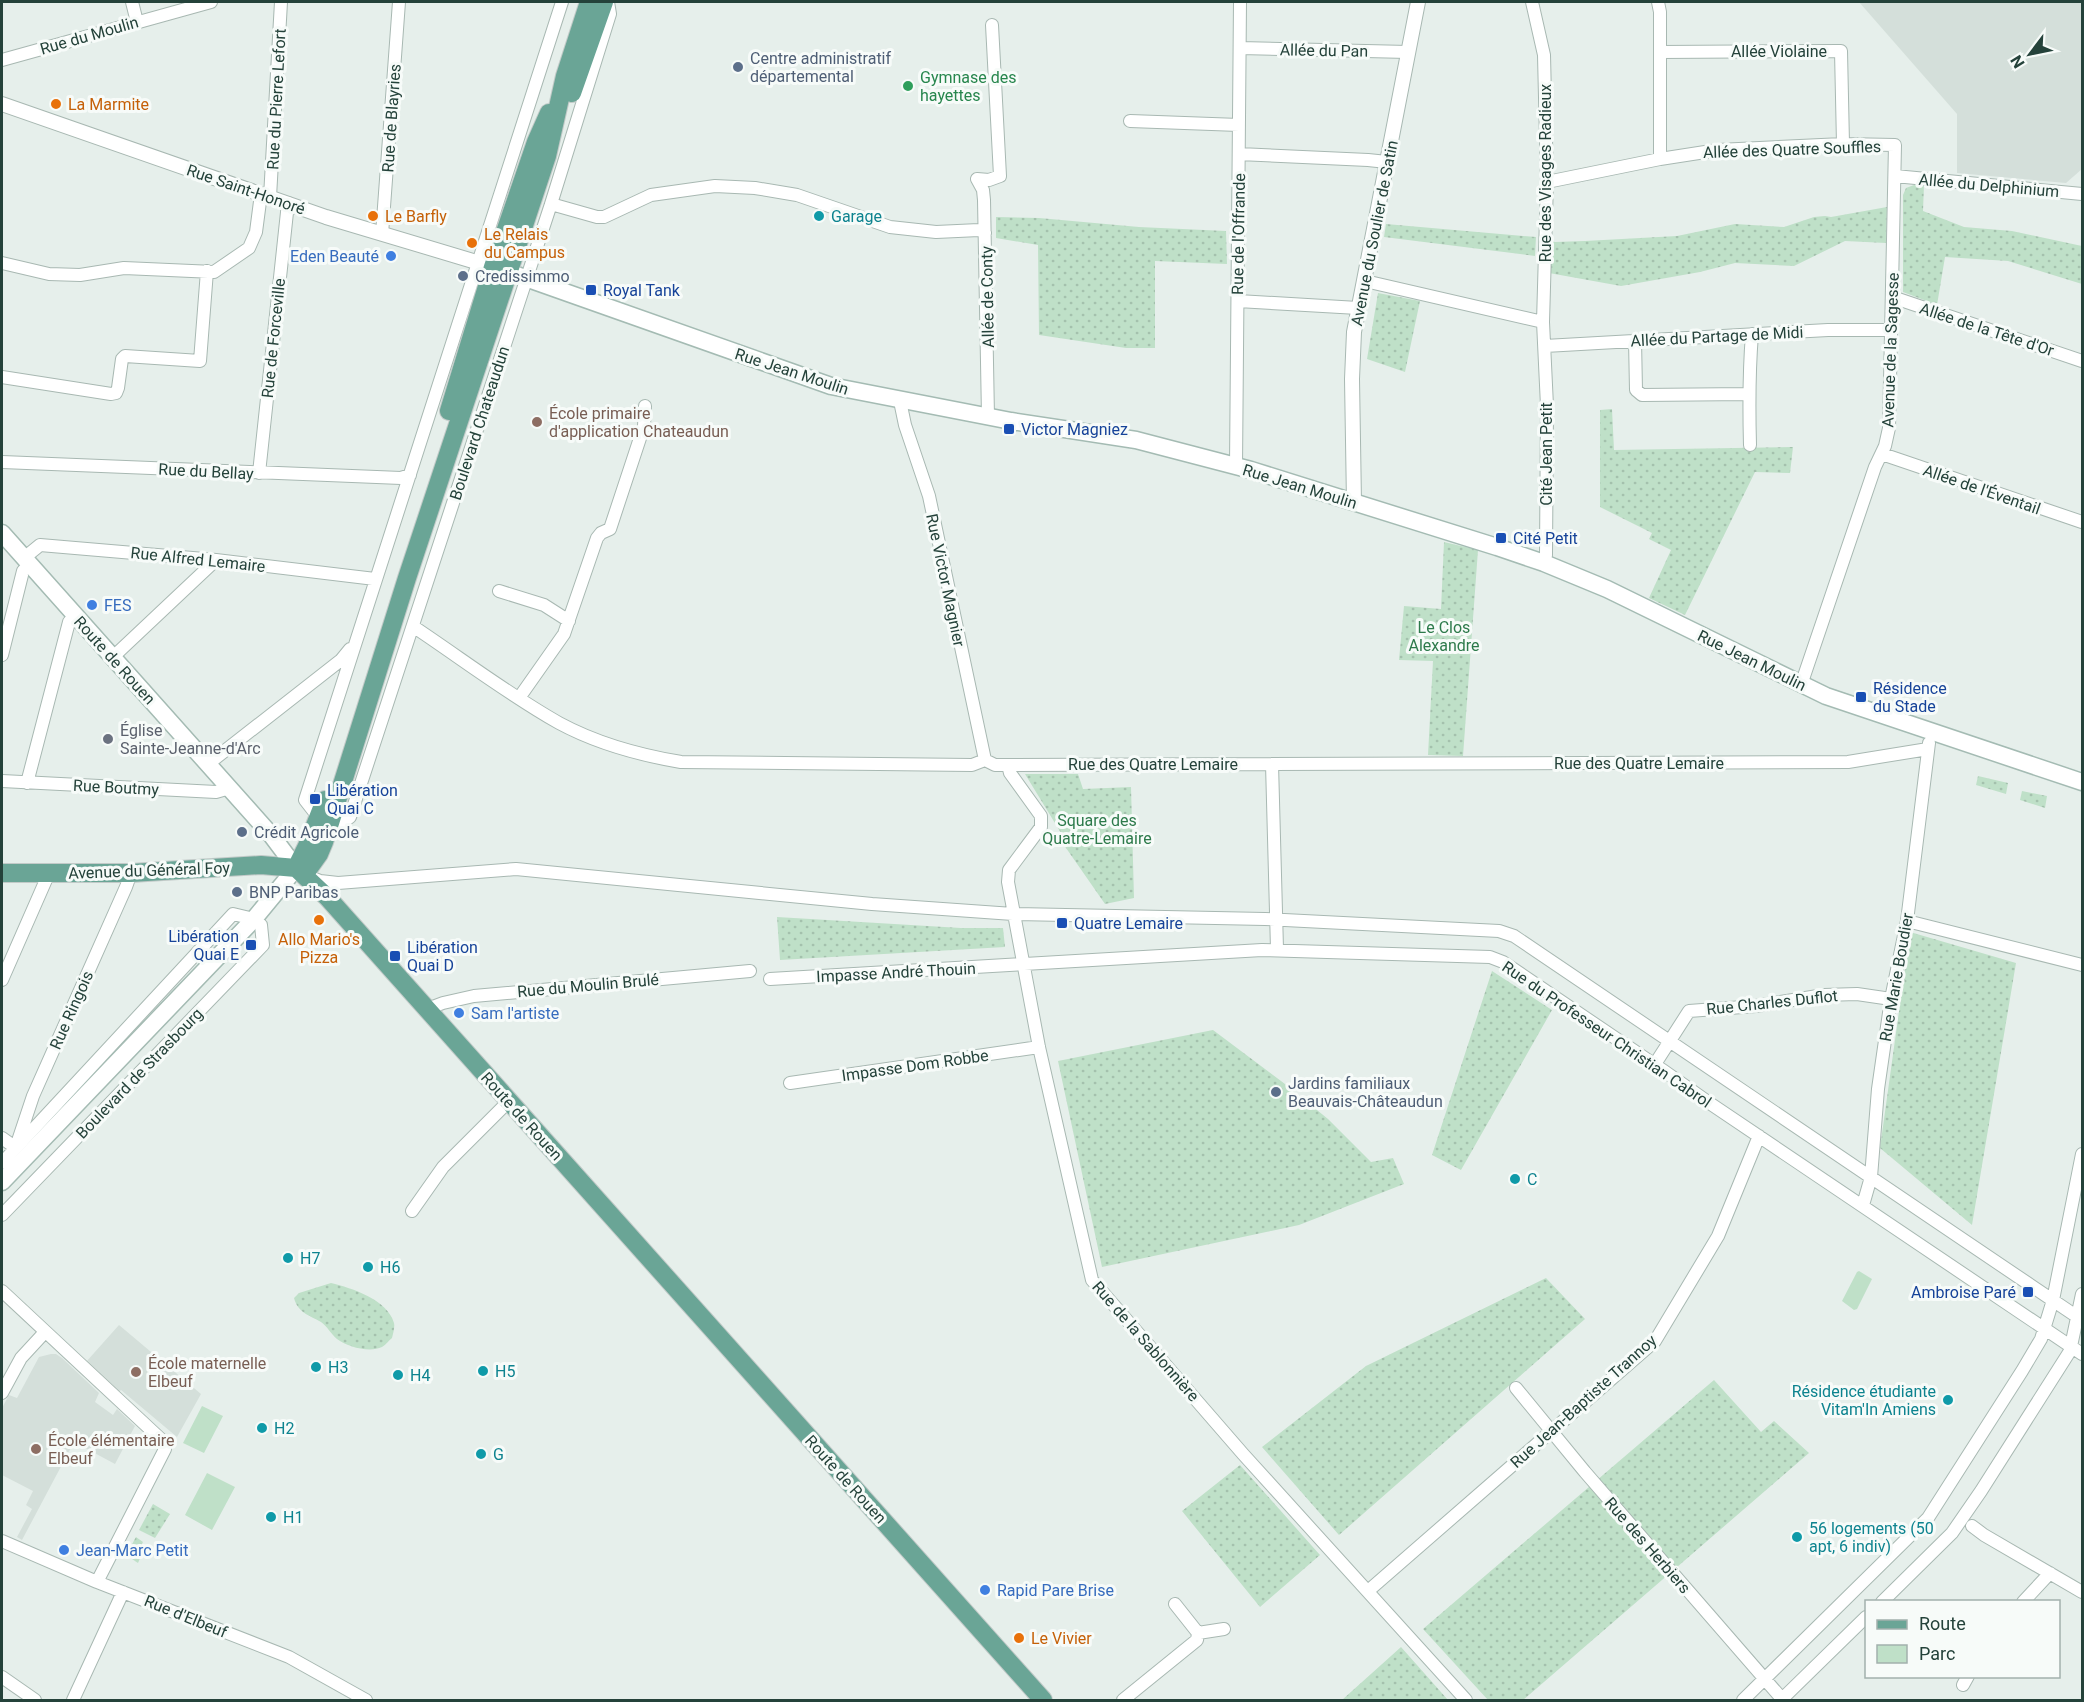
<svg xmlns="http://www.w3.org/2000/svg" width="2084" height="1702" font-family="Roboto,sans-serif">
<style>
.built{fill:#d4dfda}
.green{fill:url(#green-dots)}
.pitch{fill:#bfe0c8}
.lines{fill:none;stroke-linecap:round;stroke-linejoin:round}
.minor-casing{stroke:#a8b8b2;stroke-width:14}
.tertiary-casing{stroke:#a8b8b2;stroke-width:16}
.secondary-casing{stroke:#a4bbb3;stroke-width:19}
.primary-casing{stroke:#c2cac8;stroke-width:20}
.minor{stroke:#fff;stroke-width:12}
.tertiary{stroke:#fff;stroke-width:14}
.secondary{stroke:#fff;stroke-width:16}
.primary{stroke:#6aa596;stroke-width:18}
.service-dot{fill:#5c6f8a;stroke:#f7fbf9;stroke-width:2}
.leisure-dot{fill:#2e9e5b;stroke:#f7fbf9;stroke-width:2}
.food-dot{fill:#e8710a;stroke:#f7fbf9;stroke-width:2}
.culture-dot{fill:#0f9aa8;stroke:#f7fbf9;stroke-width:2}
.shop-dot{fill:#3f7fe0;stroke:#f7fbf9;stroke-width:2}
.transit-dot{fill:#1a4fb4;stroke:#f7fbf9;stroke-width:2}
.education-dot{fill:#8d6e63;stroke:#f7fbf9;stroke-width:2}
.worship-dot{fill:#6b7280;stroke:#f7fbf9;stroke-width:2}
.labels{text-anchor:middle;stroke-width:6;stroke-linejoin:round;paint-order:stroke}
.street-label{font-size:16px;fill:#24423a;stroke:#f7fbf9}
.service-label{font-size:16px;fill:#4e5e75;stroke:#f7fbf9;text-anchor:start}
.leisure-label{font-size:16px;fill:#27864d;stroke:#f7fbf9;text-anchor:start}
.food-label{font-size:16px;fill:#c56008;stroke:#f7fbf9;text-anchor:start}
.culture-label{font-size:16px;fill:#0d838f;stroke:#f7fbf9;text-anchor:start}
.shop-label{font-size:16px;fill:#366cbe;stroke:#f7fbf9;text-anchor:start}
.transit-label{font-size:16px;fill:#164399;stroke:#f7fbf9;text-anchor:start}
.education-label{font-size:16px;fill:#785e54;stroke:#f7fbf9;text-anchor:start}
.park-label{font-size:16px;fill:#2d7a4b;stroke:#f7fbf9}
.worship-label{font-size:16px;fill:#5b616d;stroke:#f7fbf9;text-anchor:start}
</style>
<defs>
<pattern id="green-dots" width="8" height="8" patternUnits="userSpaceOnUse" patternTransform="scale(1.5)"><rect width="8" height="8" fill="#bfe0c8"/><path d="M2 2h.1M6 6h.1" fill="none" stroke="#a4c1ad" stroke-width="1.8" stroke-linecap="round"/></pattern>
</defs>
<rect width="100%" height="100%" fill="#e6efeb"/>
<path class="built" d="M 1859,2 L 2082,2 L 2082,169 L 2066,183 L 1957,173 L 1957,114 Z
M 119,1325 L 201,1394 L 177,1437 L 121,1390 L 119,1392 L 86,1362 Z
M 51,1354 L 56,1354 L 62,1358 L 99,1393 L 95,1402 L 113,1415 L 117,1409 L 135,1426 L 115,1464 L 74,1442 L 22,1540 L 17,1537 L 32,1509 L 26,1505 L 33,1491 L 2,1475 L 2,1408 L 9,1395 L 17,1398 L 39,1357 Z"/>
<path class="green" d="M 1914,185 L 1924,185 L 1923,211 L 1964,227 L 2012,231 L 2082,246 L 2082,284 L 2008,261 L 1945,257 L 1937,305 L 1903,292 L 1903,195 L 1906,188 Z
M 1887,207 L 1886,243 L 1845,241 L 1794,266 L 1735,263 L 1700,272 L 1621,286 L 1549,273 L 1549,240 L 1555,242 L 1585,241 L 1677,236 L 1735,224 L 1784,227 L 1814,217 L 1825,216 L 1831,217 Z
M 996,217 L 1039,218 L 1139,227 L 1226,231 L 1227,264 L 1155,261 L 1155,348 L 1126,348 L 1039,335 L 1038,245 L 996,238 Z
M 1386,224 L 1536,237 L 1535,256 L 1384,237 Z
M 1378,293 L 1420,301 L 1405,372 L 1367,359 Z
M 1612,409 L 1614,450 L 1793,447 L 1790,473 L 1755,472 L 1685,615 L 1649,598 L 1671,550 L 1649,539 L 1652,533 L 1600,507 L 1600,410 Z
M 1444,542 L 1478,550 L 1463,756 L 1428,755 L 1433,661 L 1399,660 L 1404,606 L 1441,609 Z
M 1025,774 L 1078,774 L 1083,789 L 1131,787 L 1134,898 L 1105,904 L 1057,835 L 1061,833 Z
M 1978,776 L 2008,783 L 2006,794 L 1976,785 Z
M 2022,791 L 2047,796 L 2045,808 L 2020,800 Z
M 777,917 L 961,928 L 1003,928 L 1005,947 L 780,960 Z
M 1910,932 L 2016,963 L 1972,1225 L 1880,1148 Z
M 1492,971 L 1552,1010 L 1461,1170 L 1432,1155 Z
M 1213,1030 L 1285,1084 L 1328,1119 L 1371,1162 L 1393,1158 L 1404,1184 L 1299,1225 L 1102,1267 L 1058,1061 Z
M 1546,1278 L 1585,1319 L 1339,1535 L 1262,1447 L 1366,1366 Z
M 331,1283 C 352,1288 388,1300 394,1323 C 395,1327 393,1334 392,1338 C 389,1340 386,1345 382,1347 C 370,1353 347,1347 337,1339 C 331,1334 327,1326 321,1322 C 309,1315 298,1313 294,1298 L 299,1293 Z
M 1714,1380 L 1761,1432 L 1774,1421 L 1809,1453 L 1523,1700 L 1488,1700 L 1423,1629 Z
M 1240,1465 L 1320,1555 L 1260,1607 L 1182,1511 Z
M 153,1504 L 170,1514 L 155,1538 L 139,1530 Z
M 136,1537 L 143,1542 L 142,1544 L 144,1549 L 138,1563 L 126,1555 Z
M 1401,1647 L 1448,1700 L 1342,1700 Z"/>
<path class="pitch" d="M 1859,1271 L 1872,1279 L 1857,1309 L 1854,1310 L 1842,1301 L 1857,1272 Z
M 202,1406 L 223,1416 L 204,1453 L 183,1443 Z
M 207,1473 L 235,1487 L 212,1530 L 185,1515 Z"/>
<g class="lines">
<g class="minor-casing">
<path id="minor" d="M 132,2 L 137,22
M 1532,2 L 1544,55 L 1547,182 L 1543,322 L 1547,406 L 1546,555 L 1544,563
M 1658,2 L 1660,12 L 1660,159
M 1240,48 L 1408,52
M 1660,52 L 1841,51 L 1843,144
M 2,60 L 211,2
M 1130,121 L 1239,125
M 1239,154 L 1368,160 L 1387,162
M 1895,176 L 2082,194
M 977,179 L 983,190 L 984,200 L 988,416
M 977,179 L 989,180 L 1000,176 L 992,25
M 1547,182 L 1660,159 L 1718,150 L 1843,144 L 1895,145 L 1889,428 L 1885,446 L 1875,467 L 1801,685
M 270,197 L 281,2
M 551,204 L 597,217 L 604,217 L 651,195 L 715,186 L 755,188 L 797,195 L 890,227 L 936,232 L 979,230 L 985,233
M 382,234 L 399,2
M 2,263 L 49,274 L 80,275 L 124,268 L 214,272 L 249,248 L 256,232 L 261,194
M 1365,281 L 1543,322
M 1892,297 L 2082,361
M 1238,301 L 1358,308
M 1635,340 L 1636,390 L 1642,395 L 1748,394
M 1545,346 L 1828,330 L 1890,330
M 2,377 L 111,394 L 116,393 L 118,388 L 122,359 L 125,356 L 200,361 L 207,271
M 900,401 L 905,425 L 929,496 L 985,760
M 1750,445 C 1749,408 1749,371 1752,334
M 1882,454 L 2082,522
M 2,462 L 401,478 L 410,475
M 1236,466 L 1240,2
M 259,473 L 288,203
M 24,558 L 40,545 L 216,560 L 375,579
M 499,591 L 544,605 L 569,621
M 414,627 C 462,659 509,695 559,723 C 596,743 639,755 681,762 L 972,765 L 985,760 L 995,765 L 1848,762 L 1928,749
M 2,655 L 23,571 L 30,564
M 113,657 L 216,560
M 519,698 L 564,634 L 597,538 L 601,533 L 610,529 L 644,426 L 645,406
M 208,764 L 341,660 L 350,649
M 1272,764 L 1277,949
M 1008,765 L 1010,773 L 1041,816 L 1041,827 L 1009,870 L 1008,882 L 1039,1047 L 1092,1280 L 1243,1454 L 1466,1700
M 2,781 L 216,792 L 230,788
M 27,783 L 69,622 L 75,615
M 319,818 L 305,800 L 562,2
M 327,833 L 350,817 L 551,204 L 610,14 L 608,2
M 308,876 L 320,881 L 338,883 L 516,869 L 872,904 L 1013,914 L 1265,919 L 1499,931 L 1514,936 L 2082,1320
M 1907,921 L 2082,965
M 770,979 L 1262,950 L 1490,957 L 1503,962 L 1664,1071 L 1705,1100 L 2082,1354
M 2,980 L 49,873
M 427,1009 L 443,1003 L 474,996 L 750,971
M 1655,1064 L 1689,1011 L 1756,1006 L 1824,995 L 1857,994 L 1891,999
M 790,1083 L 1039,1047
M 2,1138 L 16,1148
M 17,1144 L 33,1096 L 126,887 L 131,873
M 2,1163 L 233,914 L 254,919
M 1863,1205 L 1871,1177 L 1878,1089 L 1891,999 L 1907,921 L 1929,743
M 412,1211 L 443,1167 L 509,1101
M 2,1215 L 263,945 L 261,925
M 2,1291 L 165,1443 L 165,1449 L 97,1582
M 1516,1388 L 1585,1472 L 1783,1700
M 2,1393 L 21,1358 L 45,1332
M 1972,1526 L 1984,1535 L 2082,1592
M 2,1541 L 97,1582 L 289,1657 L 366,1700
M 1368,1591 L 1655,1341 L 1718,1236 L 1759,1136
M 1882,1602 L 1952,1533 L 1981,1491 L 2070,1351 L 2082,1294
M 2023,1602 L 2050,1573
M 1198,1633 L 1224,1629
M 2,1677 L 35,1700
M 1963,1685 L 1968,1676
M 73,1700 L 123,1592
M 1123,1700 L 1197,1640 L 1198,1633 L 1175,1604
M 1743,1700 L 1928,1518 L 2022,1371 L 2041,1339 L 2053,1300 L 2082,1154
M 1781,1700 L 1866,1617"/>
</g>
<g class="tertiary-casing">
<path id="tertiary" d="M 2,104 L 326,217 L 493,267
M 1354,503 L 1352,379 L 1354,332 L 1418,2"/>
</g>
<g class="secondary-casing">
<path id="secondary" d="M 497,268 L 831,386 L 1011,421 L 1136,440 L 1251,470 L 1497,547 L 1544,563 L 1607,589 L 1826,696 L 2082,782
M 2,533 L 272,836 L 296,868 L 254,919 L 2,1182"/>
</g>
<g class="primary-casing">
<path id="primary" d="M 572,93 L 604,2
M 449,411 L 493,267 L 536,142 L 549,113
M 296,868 L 328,898 L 1043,1700
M 296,868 L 307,846 L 325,800
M 2,873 L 131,873 L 261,865 L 296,868
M 304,875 L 319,854 L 324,842 L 407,578 L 547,156 L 565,76 L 589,2"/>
</g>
<use href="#minor" class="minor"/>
<use href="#tertiary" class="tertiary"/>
<use href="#secondary" class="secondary"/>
<use href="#primary" class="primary"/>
</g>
<g class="service-dot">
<circle cx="738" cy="67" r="6"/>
<circle cx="463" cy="276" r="6"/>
<circle cx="242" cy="832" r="6"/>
<circle cx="237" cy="892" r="6"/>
<circle cx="1276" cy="1092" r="6"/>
</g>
<circle class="leisure-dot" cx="908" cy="86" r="6"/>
<g class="food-dot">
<circle cx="56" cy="104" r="6"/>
<circle cx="373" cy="216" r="6"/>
<circle cx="472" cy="243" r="6"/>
<circle cx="319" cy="920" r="6"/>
<circle cx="1019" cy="1638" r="6"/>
</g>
<g class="culture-dot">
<circle cx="819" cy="216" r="6"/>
<circle cx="1515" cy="1179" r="6"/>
<circle cx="288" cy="1258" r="6"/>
<circle cx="368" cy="1267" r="6"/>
<circle cx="316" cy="1367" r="6"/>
<circle cx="483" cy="1371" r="6"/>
<circle cx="398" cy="1375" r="6"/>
<circle cx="1948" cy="1400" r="6"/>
<circle cx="262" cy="1428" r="6"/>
<circle cx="481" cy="1454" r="6"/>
<circle cx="271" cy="1517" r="6"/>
<circle cx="1797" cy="1537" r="6"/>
</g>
<g class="shop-dot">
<circle cx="391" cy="256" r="6"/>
<circle cx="92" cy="605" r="6"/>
<circle cx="459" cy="1013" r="6"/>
<circle cx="64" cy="1550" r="6"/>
<circle cx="985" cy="1590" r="6"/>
</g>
<g class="transit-dot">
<rect x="585" y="284" width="12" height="12" rx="3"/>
<rect x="1003" y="423" width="12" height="12" rx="3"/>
<rect x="1495" y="532" width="12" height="12" rx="3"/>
<rect x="1855" y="691" width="12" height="12" rx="3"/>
<rect x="309" y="793" width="12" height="12" rx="3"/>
<rect x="1056" y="917" width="12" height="12" rx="3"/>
<rect x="245" y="939" width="12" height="12" rx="3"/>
<rect x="389" y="950" width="12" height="12" rx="3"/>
<rect x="2022" y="1286" width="12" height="12" rx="3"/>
</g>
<g class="education-dot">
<circle cx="537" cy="422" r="6"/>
<circle cx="136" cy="1372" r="6"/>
<circle cx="36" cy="1449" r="6"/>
</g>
<circle class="worship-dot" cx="108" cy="739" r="6"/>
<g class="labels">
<g class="street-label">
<text transform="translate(89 35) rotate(-16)" y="6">Rue du Moulin</text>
<text transform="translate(1324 50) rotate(1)" y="6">Allée du Pan</text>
<text x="1779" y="57">Allée Violaine</text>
<text transform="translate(276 99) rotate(-87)" y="6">Rue du Pierre Lefort</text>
<text transform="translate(391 118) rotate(-86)" y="6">Rue de Blayries</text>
<text transform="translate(1792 149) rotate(-2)" y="6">Allée des Quatre Souffles</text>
<text transform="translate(1545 173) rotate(-90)" y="6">Rue des Visages Radieux</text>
<text transform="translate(1989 185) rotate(5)" y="6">Allée du Delphinium</text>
<text transform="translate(246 189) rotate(19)" y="6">Rue Saint-Honoré</text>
<text transform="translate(1374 233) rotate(-79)" y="6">Avenue du Soulier de Satin</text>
<text transform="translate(1238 234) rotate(-89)" y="6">Rue de l'Offrande</text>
<text transform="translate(987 297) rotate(-91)" y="6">Allée de Conty</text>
<text transform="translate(1987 329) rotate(18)" y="6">Allée de la Tête d'Or</text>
<text transform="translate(1717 336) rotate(-3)" y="6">Allée du Partage de Midi</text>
<text transform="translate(273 338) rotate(-84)" y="6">Rue de Forceville</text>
<text transform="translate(1890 350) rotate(-88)" y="6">Avenue de la Sagesse</text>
<text transform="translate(792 371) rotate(18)" y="6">Rue Jean Moulin</text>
<text transform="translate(479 423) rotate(-72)" y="6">Boulevard Chateaudun</text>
<text transform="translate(1546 454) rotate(-90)" y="6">Cité Jean Petit</text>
<text transform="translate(206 471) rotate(3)" y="6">Rue du Bellay</text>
<text transform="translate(1300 486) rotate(17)" y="6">Rue Jean Moulin</text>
<text transform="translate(1982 489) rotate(19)" y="6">Allée de l'Éventail</text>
<text transform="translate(198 559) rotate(6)" y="6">Rue Alfred Lemaire</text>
<text transform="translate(946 580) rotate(78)" y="6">Rue Victor Magnier</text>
<text transform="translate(115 660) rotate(48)" y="6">Route de Rouen</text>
<text transform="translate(1752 660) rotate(26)" y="6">Rue Jean Moulin</text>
<text x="1639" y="769">Rue des Quatre Lemaire</text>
<text x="1153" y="770">Rue des Quatre Lemaire</text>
<text transform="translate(116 787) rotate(3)" y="6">Rue Boutmy</text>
<text transform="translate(149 870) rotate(-2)" y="6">Avenue du Général Foy</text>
<text transform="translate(896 972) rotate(-3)" y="6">Impasse André Thouin</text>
<text transform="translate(1896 977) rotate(-80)" y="6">Rue Marie Boudier</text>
<text transform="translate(588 985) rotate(-5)" y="6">Rue du Moulin Brulé</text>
<text transform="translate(1772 1002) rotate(-6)" y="6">Rue Charles Duflot</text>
<text transform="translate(71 1010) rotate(-66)" y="6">Rue Ringois</text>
<text transform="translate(1607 1034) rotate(34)" y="6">Rue du Professeur Christian Cabrol</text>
<text transform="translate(915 1065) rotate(-8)" y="6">Impasse Dom Robbe</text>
<text transform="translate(139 1073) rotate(-46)" y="6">Boulevard de Strasbourg</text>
<text transform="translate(522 1116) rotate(48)" y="6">Route de Rouen</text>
<text transform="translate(1146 1341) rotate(49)" y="6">Rue de la Sablonnière</text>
<text transform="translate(1583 1401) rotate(-42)" y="6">Rue Jean-Baptiste Trannoy</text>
<text transform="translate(846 1479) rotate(48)" y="6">Route de Rouen</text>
<text transform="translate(1648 1545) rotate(49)" y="6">Rue des Herbiers</text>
<text transform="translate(186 1616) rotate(22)" y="6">Rue d'Elbeuf</text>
</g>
<g class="service-label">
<text x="750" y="64">Centre administratif<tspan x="750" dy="18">départemental</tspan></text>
<text x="475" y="282">Credissimmo</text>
<text x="254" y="838">Crédit Agricole</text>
<text x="249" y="898">BNP Paribas</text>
<text x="1288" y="1089">Jardins familiaux<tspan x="1288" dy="18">Beauvais-Châteaudun</tspan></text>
</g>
<g class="leisure-label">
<text x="920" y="83">Gymnase des<tspan x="920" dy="18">hayettes</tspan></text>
</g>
<g class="food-label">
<text x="68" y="110">La Marmite</text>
<text x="385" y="222">Le Barfly</text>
<text x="484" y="240">Le Relais<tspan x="484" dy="18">du Campus</tspan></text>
<text x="319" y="945" text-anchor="middle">Allo Mario's<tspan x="319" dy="18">Pizza</tspan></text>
<text x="1031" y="1644">Le Vivier</text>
</g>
<g class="culture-label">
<text x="831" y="222">Garage</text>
<text x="1527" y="1185">C</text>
<text x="300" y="1264">H7</text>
<text x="380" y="1273">H6</text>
<text x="328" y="1373">H3</text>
<text x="495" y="1377">H5</text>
<text x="410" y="1381">H4</text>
<text x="1936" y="1397" text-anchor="end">Résidence étudiante<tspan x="1936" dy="18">Vitam'In Amiens</tspan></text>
<text x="274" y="1434">H2</text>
<text x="493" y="1460">G</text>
<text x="283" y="1523">H1</text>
<text x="1809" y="1534">56 logements (50<tspan x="1809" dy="18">apt, 6 indiv)</tspan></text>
</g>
<g class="shop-label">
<text x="379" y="262" text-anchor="end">Eden Beauté</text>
<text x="104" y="611">FES</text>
<text x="471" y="1019">Sam l'artiste</text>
<text x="76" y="1556">Jean-Marc Petit</text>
<text x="997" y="1596">Rapid Pare Brise</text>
</g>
<g class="transit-label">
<text x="603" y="296">Royal Tank</text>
<text x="1021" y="435">Victor Magniez</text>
<text x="1513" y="544">Cité Petit</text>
<text x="1873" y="694">Résidence<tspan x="1873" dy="18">du Stade</tspan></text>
<text x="327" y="796">Libération<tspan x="327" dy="18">Quai C</tspan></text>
<text x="1074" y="929">Quatre Lemaire</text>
<text x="239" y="942" text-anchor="end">Libération<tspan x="239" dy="18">Quai E</tspan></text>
<text x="407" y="953">Libération<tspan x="407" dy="18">Quai D</tspan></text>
<text x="2016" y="1298" text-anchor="end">Ambroise Paré</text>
</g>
<g class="education-label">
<text x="549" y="419">École primaire<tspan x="549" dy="18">d'application Chateaudun</tspan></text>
<text x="148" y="1369">École maternelle<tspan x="148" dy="18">Elbeuf</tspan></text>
<text x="48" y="1446">École élémentaire<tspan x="48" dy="18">Elbeuf</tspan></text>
</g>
<g class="park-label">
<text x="1444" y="633">Le Clos<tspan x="1444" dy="18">Alexandre</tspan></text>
<text x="1097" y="826">Square des<tspan x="1097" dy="18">Quatre-Lemaire</tspan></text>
</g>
<g class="worship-label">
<text x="120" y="736">Église<tspan x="120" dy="18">Sainte-Jeanne-d'Arc</tspan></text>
</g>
</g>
<rect width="2084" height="1702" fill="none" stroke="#24423a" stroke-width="6"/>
<rect x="1865" y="1600" width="195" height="78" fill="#f7fbf9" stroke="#a3b1ad" stroke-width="1.5"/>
<rect x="1877" y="1620" width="30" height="9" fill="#6aa596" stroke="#a3b1ad" stroke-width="1.5"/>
<text x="1919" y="1630" font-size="18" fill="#24423a">Route</text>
<rect x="1877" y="1645" width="30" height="18" fill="#bfe0c8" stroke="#a3b1ad" stroke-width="1.5"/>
<text x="1919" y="1660" font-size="18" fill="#24423a">Parc</text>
<g transform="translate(2030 54) rotate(238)" stroke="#f7fbf9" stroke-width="4.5" paint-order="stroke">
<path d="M0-4.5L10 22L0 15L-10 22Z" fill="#24423a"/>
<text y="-9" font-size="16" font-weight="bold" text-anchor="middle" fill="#24423a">N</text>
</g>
</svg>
